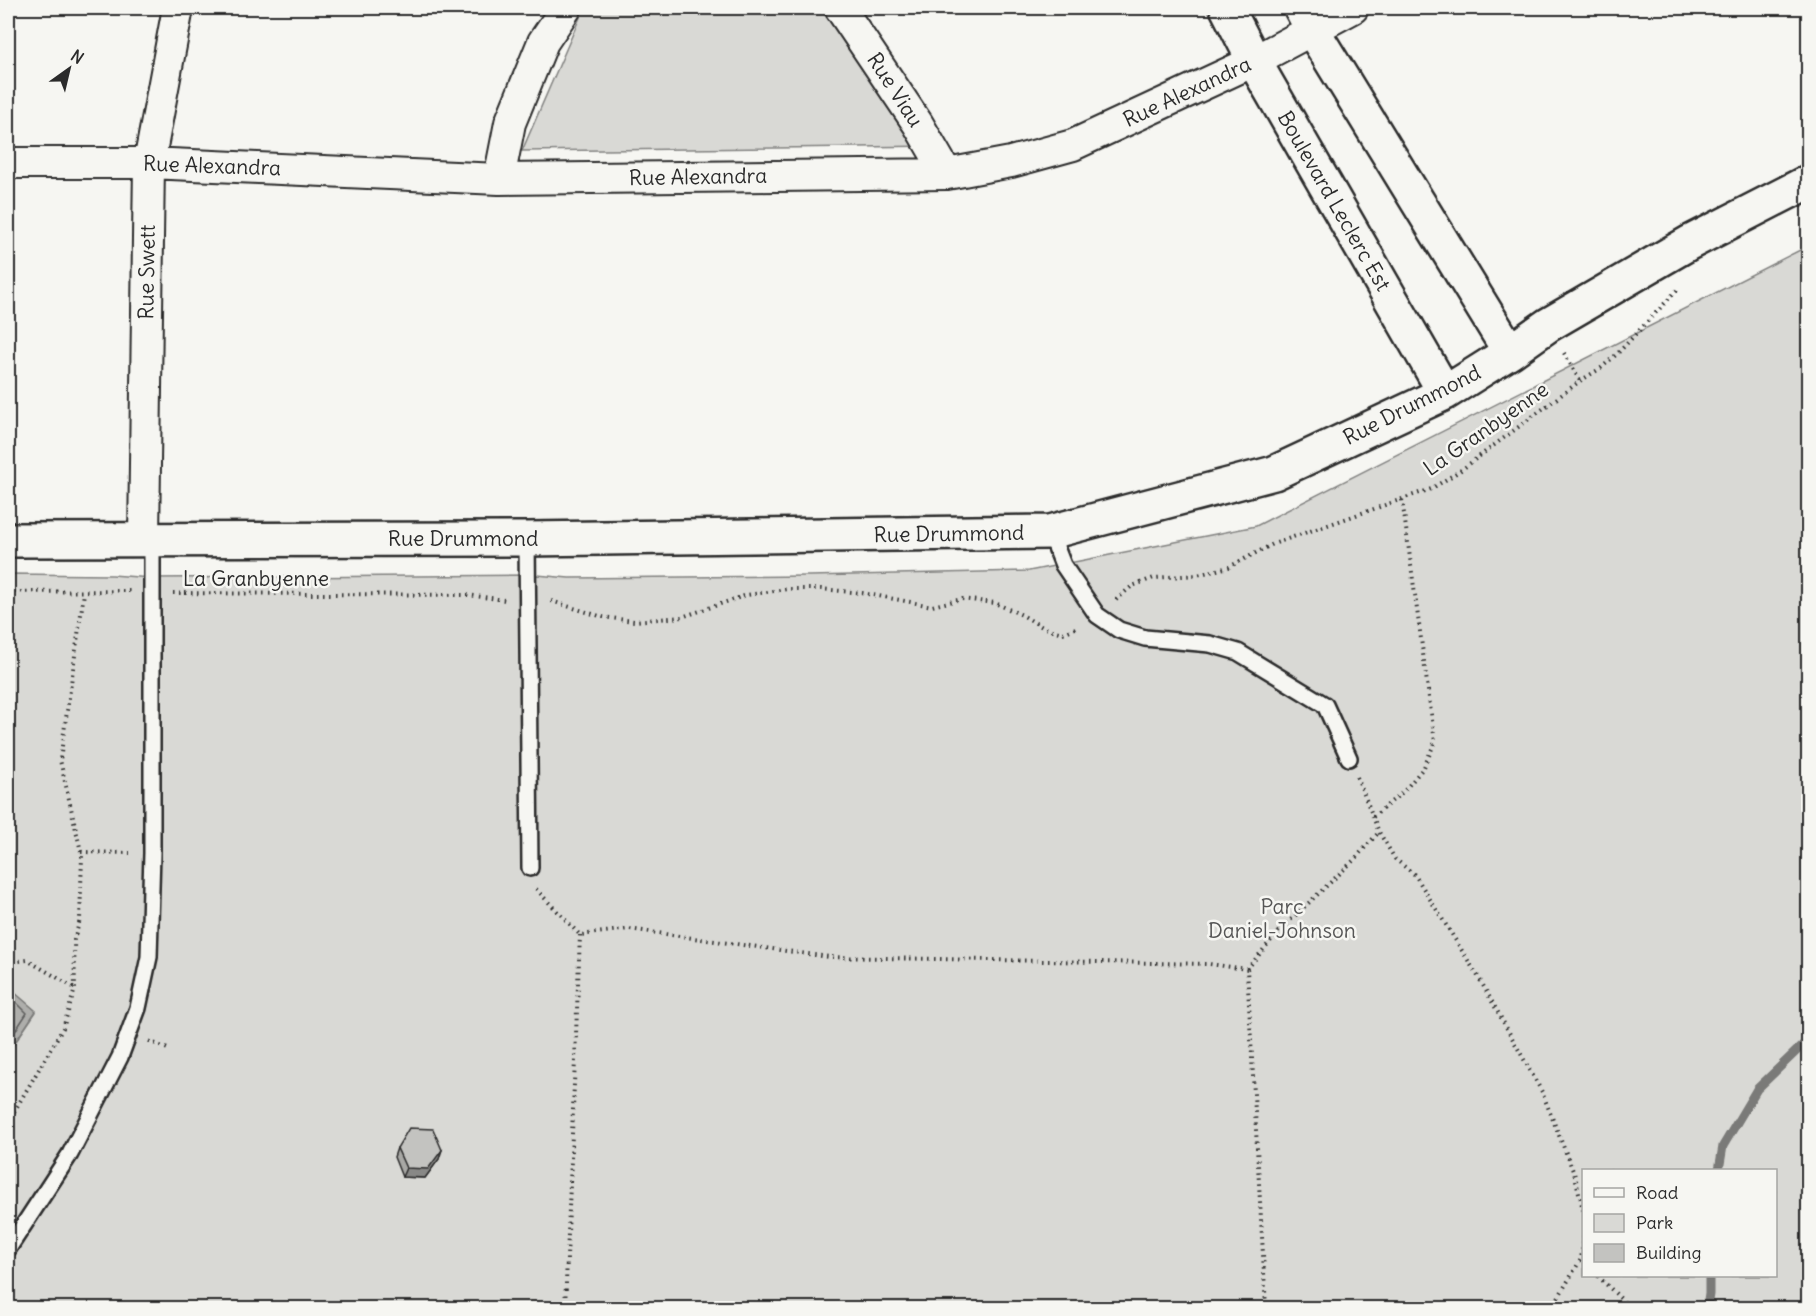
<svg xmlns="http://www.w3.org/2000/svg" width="1816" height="1316" font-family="Delius,sans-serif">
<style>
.green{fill:#d9d9d5;stroke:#828280;stroke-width:1.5;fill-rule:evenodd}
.water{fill:#aeaeab;stroke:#7a7a78;stroke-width:1.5}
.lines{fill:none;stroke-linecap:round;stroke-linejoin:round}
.shore{stroke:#5f5f5e;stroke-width:1.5}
.stream{stroke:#7a7a78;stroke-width:9}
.lane-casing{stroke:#2b2b2b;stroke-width:20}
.street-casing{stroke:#2b2b2b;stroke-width:34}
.secondary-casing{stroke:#2b2b2b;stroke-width:38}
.path{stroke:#2b2b2b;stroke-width:4;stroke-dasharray:1.5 4.5;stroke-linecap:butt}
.lane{stroke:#f6f6f2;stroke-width:15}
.street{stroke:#f6f6f2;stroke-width:30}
.secondary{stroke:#f6f6f2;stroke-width:33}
.wall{fill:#a8a8a5;stroke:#2b2b2b;stroke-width:1.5}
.shaded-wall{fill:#888886;stroke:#2b2b2b;stroke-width:1.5}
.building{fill:#c3c3c0;stroke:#2b2b2b;stroke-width:1.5}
.labels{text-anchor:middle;stroke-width:5;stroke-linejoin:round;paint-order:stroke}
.street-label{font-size:21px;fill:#2b2b2b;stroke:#f6f6f2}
.park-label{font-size:21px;fill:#565656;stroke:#f6f6f2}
</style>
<rect width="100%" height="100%" fill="#f6f6f2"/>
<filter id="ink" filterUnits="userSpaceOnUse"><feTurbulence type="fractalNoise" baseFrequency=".0167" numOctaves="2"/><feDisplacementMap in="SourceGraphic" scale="12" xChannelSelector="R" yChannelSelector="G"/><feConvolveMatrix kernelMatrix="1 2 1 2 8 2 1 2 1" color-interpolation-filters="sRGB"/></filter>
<g filter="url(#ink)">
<path class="green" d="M 584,8 L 858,8 L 871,26 L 936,146 L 522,151 Z
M 1808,246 L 1808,1308 L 8,1308 L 8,1053 L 36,1012 L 14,993 L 8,997 L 8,574 L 112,575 L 151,578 L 537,575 L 569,578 L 810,576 L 1029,571 L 1256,526 ZM 1584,1170 L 1776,1170 L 1776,1276 L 1584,1276 Z"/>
<path class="water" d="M 14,992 L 36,1011 L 8,1053 L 8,997 Z"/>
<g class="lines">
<path class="shore" d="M 8,1002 L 15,1001 L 27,1013 L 8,1042"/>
<path class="stream" d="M 1719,1170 L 1723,1146 L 1757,1089 L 1808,1040
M 1707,1308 L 1709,1294 L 1709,1276"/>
<g class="lane-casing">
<path id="lane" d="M 1050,532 L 1063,565 L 1097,615 L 1119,630 L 1145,638 L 1210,644 L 1238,652 L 1325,705 L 1349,758
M 527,539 L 530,868
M 8,1249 L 70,1154 L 120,1057 L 138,1008 L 149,957 L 152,853 L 152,539"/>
</g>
<g class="street-casing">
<path id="street" d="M 840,8 L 918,124 L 947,174
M 8,163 L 149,163 L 499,179 L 947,174 L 1011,162 L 1073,145 L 1254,61 L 1353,8
M 499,179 L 510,123 L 543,42 L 566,8
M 144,539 L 149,163 L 178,8"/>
</g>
<g class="secondary-casing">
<path id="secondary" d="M 1227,8 L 1254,61 L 1445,393
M 1301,8 L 1313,31 L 1510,352
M 8,540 L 527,539 L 1050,532 L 1274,473 L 1445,393 L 1510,352 L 1548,325 L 1689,243 L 1808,182"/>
</g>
<path class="path" d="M 1564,353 L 1580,381
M 8,592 L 130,591
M 173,593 L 468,595 L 505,600
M 1116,600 L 1132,586 L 1154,578 L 1197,575 L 1229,567 L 1273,544 L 1431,489 L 1461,470 L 1580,381 L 1601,368 L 1617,354 L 1679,288
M 551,601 L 603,617 L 634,621 L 682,617 L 747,595 L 787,589 L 821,589 L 862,593 L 932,606 L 962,599 L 995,603 L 1022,615 L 1044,628 L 1063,633 L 1078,627
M 1357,777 L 1379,832 L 1395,859 L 1415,875 L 1479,978 L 1542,1092 L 1575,1176 L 1584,1214
M 1373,817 L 1404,791 L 1424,767 L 1435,742 L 1402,499
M 81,852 L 130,853
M 536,889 L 580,935 L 629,929 L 829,957 L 1209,964 L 1247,969 L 1266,1308
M 8,964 L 12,962 L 27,960 L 75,988
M 1247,969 L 1279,931 L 1353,861 L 1379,832
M 149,1041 L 170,1050
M 8,1122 L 63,1028 L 75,989 L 74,940 L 80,920 L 82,856 L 60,760 L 84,593
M 1598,1276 L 1630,1308
M 565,1308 L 580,935
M 1552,1308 L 1581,1259 L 1584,1234"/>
<use href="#lane" class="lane"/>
<use href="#street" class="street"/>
<use href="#secondary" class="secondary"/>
</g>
<path class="wall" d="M 397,1148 L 439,1159 L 425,1178 L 402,1177 L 394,1157 Z"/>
<path class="shaded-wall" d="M 442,1150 L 439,1159 L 425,1178 L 402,1177 L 406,1168 Z"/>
<path class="building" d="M 409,1128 L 433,1129 L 442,1150 L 428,1169 L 406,1168 L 397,1148 Z"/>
</g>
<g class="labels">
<g class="street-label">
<text transform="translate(895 90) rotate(57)" y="7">Rue Viau</text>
<text transform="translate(1187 92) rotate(-25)" y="7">Rue Alexandra</text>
<text transform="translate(212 166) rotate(2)" y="7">Rue Alexandra</text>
<text transform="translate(698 177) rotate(-1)" y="7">Rue Alexandra</text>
<text transform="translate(1334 201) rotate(60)" y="7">Boulevard Leclerc Est</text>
<text transform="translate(147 272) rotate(-89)" y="7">Rue Swett</text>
<text transform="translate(1412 405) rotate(-27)" y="7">Rue Drummond</text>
<text transform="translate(1486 429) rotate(-35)" y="7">La Granbyenne</text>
<text transform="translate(949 534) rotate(-1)" y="7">Rue Drummond</text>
<text x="463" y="546">Rue Drummond</text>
<text x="256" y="586">La Granbyenne</text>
</g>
<g class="park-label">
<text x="1282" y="914">Parc<tspan x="1282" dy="24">Daniel-Johnson</tspan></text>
</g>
</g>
<rect width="1816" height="1316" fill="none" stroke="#f6f6f2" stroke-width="30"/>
<rect x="15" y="15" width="1786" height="1286" fill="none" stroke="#2b2b2b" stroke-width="2" filter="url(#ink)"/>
<rect x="1582" y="1169" width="195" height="108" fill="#f6f6f2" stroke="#a5a5a2" stroke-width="1.5"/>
<rect x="1594" y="1188" width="30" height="9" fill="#f6f6f2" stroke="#a5a5a2" stroke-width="1.5"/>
<text x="1636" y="1199" font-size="18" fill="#2b2b2b">Road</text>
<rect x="1594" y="1214" width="30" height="18" fill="#d9d9d5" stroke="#a5a5a2" stroke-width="1.5"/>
<text x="1636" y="1229" font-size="18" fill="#2b2b2b">Park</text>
<rect x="1594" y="1244" width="30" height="18" fill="#c3c3c0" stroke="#a5a5a2" stroke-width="1.5"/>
<text x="1636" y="1259" font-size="18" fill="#2b2b2b">Building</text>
<g transform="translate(69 69) rotate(34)" stroke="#f6f6f2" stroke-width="4.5" paint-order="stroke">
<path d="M0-4.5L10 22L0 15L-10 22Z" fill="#2b2b2b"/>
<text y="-9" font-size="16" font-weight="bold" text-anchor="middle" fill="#2b2b2b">N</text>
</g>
</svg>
